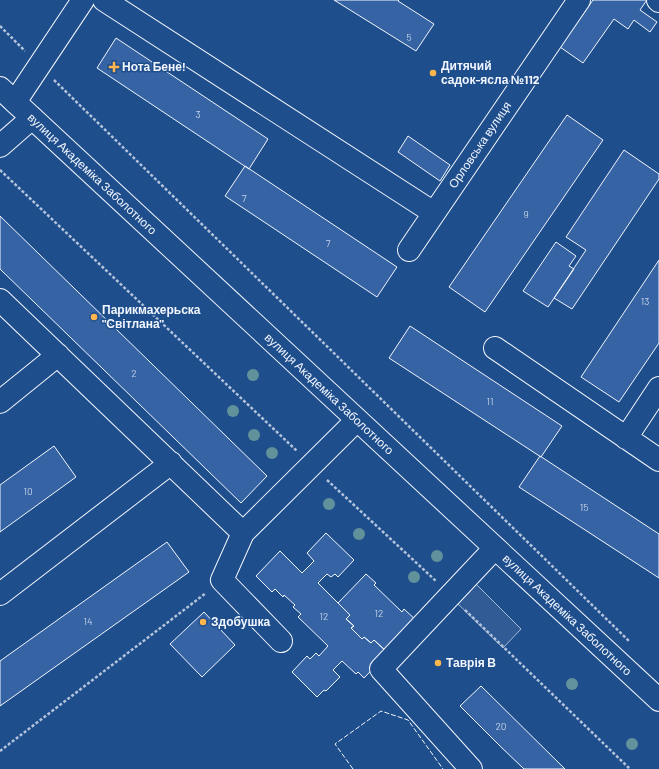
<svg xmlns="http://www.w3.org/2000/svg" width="659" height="769" font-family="Barlow,sans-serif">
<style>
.parking{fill:#305b95;stroke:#a8bbd7}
.building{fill:#3563a3;stroke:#f2f6ff}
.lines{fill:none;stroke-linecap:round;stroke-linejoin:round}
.minor-casing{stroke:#f2f6ff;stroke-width:24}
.highway-casing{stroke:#f2f6ff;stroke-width:24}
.path{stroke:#b3c4dc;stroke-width:2.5;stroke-dasharray:3 2;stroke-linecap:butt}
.minor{stroke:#1f4e8c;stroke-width:22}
.highway{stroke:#1f4e8c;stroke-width:22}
.fence{stroke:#f2f6ff;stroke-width:1;stroke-dasharray:5 2;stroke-linecap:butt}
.tree{fill:#61919a}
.poi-dot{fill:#ffb74d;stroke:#1f4e8c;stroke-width:1.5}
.labels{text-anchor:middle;stroke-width:3;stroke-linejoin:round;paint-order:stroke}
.number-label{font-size:10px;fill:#c3d1e8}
.poi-label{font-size:12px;font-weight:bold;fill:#f2f6ff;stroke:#1f4e8c;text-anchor:start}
.street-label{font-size:12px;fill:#f2f6ff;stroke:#1f4e8c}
</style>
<rect width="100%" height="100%" fill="#1f4e8c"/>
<path class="parking" d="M 476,584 L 521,629 L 503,648 L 457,603 Z"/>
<path class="building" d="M 334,0 L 399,0 L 398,1 L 434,24 L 416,51 Z
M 593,0 L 647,0 L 640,10 L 657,22 L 650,32 L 634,20 L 628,29 L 614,19 L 583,63 L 560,47 Z
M 116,38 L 268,139 L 249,169 L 97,68 Z
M 567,115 L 603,140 L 485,312 L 449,287 Z
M 408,136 L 450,165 L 440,181 L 398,152 Z
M 624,150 L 659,174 L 659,179 L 572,309 L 554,298 L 586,250 L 566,237 Z
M 245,166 L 397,267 L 377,297 L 225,196 Z
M 0,216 L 267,476 L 241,503 L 0,269 Z
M 556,242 L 576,256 L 569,266 L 574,269 L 548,307 L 523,291 Z
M 659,260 L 659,343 L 619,402 L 581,377 Z
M 410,326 L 562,426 L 541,457 L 389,358 Z
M 54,446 L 76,477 L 0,532 L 0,485 Z
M 540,456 L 659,534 L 659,578 L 519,487 Z
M 326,533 L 354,560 L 338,577 L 335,574 L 331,577 L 327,574 L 318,583 L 350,615 L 346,619 L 354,626 L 351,628 L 362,639 L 364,637 L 371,643 L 374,640 L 388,653 L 364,678 L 358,672 L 356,674 L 342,661 L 333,670 L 340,677 L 326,691 L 324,690 L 317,697 L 292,672 L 307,656 L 310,659 L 316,653 L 319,656 L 328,646 L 298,617 L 301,614 L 293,607 L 295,605 L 284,595 L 283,597 L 275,589 L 272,592 L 256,576 L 280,551 L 302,573 L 314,561 L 307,553 Z
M 167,542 L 189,572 L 0,706 L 0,661 Z
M 366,574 L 376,583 L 374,585 L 402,612 L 404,609 L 418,622 L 388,653 L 374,640 L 371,643 L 364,637 L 362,639 L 351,628 L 354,626 L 346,619 L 350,615 L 338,603 Z
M 204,612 L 235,645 L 202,677 L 170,644 Z
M 481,686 L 565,769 L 524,769 L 500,746 L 460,706 Z"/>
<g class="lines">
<g class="minor-casing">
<path id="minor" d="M 104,0 L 434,213
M 658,0 L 659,1
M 15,102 L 83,0
M 0,146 L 32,118
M 409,250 L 579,0
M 0,300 L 243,533
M 495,348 L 659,460
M 0,402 L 58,355
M 626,438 L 659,388
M 0,594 L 171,463
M 281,641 L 222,580 L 243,533 L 357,420
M 471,769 L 381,669 L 495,548"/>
</g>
<g class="highway-casing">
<path id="highway" d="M 0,88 L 659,700"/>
</g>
<path class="path" d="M 0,26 L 25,51
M 54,80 L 630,642
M 0,170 L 297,451
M 327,480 L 436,581
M 465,610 L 630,769
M 0,751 L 206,593"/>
<use href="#minor" class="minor"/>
<use href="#highway" class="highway"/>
<path class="fence" d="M 353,769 L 335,744 L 381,711 L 408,720 L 443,769"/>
</g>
<g class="tree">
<circle cx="253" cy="375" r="6"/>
<circle cx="233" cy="411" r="6"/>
<circle cx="254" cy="435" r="6"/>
<circle cx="272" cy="453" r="6"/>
<circle cx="329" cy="504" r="6"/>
<circle cx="359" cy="534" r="6"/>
<circle cx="437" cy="556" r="6"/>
<circle cx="414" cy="577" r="6"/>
<circle cx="572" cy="684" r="6"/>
<circle cx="632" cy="744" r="6"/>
</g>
<g class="poi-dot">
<path d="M112 61h4v4h4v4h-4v4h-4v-4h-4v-4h4z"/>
<circle cx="433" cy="73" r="4"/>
<circle cx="94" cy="317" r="4"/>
<circle cx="203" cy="622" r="4"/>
<circle cx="438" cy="663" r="4"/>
</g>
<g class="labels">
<g class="number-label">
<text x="409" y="41">5</text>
<text x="198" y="118">3</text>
<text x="244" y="202">7</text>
<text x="526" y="218">9</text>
<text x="328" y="247">7</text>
<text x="645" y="305">13</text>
<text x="134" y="377">2</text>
<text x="490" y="405">11</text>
<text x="28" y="495">10</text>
<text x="584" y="511">15</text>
<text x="379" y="617">12</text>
<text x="324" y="620">12</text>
<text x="88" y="625">14</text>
<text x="501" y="730">20</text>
</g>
<g class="poi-label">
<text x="441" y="70">Дитячий<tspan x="441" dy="14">садок-ясла №112</tspan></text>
<text x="122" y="71">Нота Бене!</text>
<text x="102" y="314">Парикмахерьска<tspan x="102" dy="14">"Світлана"</tspan></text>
<text x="211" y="626">Здобушка</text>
<text x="446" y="667">Таврія В</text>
</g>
<g class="street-label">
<text transform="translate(480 145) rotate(-56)" y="4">Орловська вулиця</text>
<text transform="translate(92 174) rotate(43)" y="4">вулиця Академіка Заболотного</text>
<text transform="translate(329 394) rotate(43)" y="4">вулиця Академіка Заболотного</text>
<text transform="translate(567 615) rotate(43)" y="4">вулиця Академіка Заболотного</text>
</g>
</g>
</svg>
